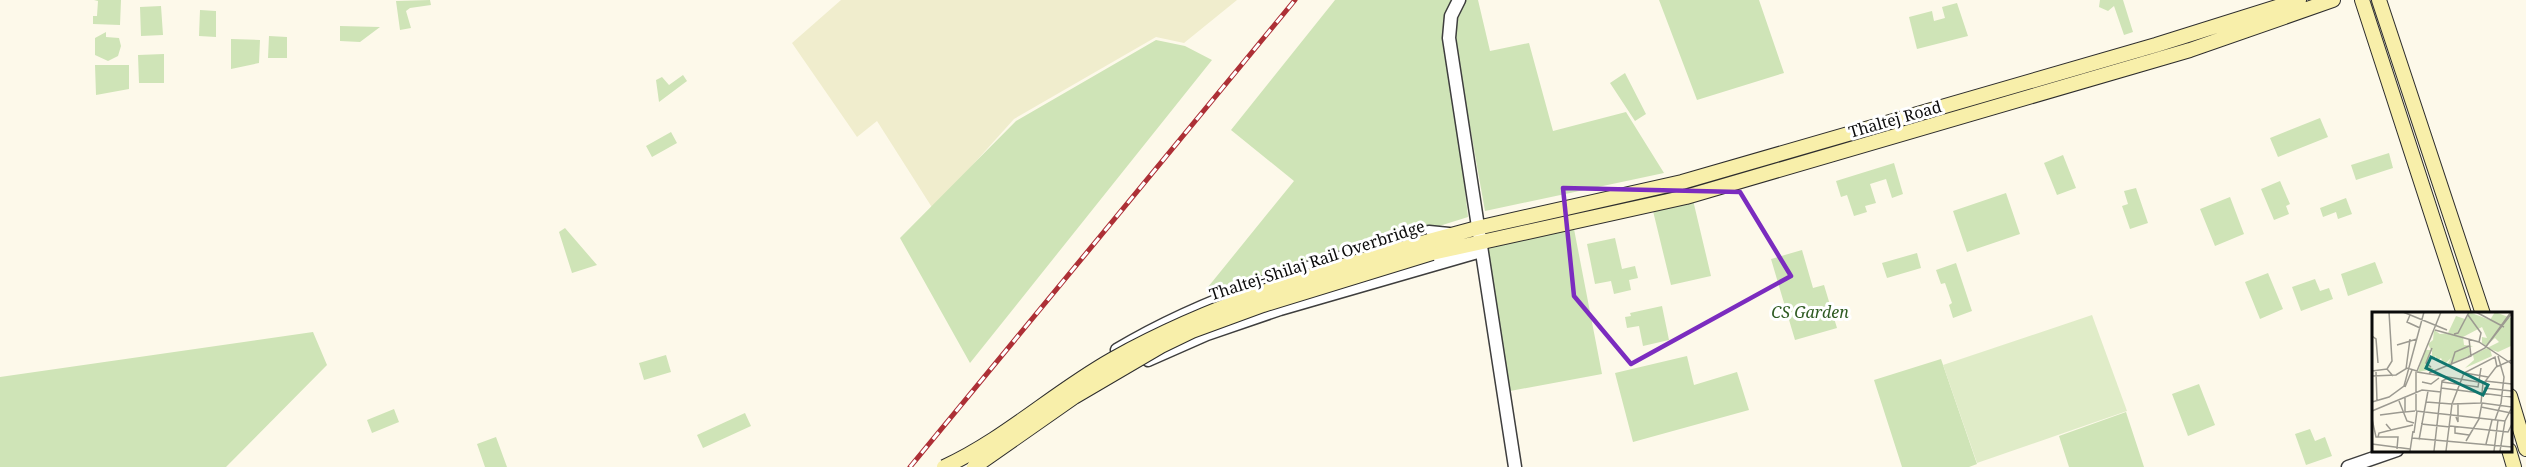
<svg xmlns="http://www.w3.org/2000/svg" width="2526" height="467" font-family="'Noto Serif',serif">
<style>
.farmland{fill:#f0edcd}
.green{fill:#cfe4b7}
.pitch{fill:#e0ecc8}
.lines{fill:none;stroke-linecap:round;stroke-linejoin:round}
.tertiary-casing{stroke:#3e3e3e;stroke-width:15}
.secondary-casing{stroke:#2d2d2d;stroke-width:16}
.tertiary{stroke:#fff;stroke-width:12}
.secondary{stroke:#f8efaa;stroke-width:14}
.rail-casing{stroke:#ad3036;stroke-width:5}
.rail{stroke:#fff;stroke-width:3;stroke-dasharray:9;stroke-linecap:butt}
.secondary-bridge-casing{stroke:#2d2d2d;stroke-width:16;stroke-linecap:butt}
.secondary-bridge{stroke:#f8efaa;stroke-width:14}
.marked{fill:none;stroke:#7b2cbf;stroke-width:4.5;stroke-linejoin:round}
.labels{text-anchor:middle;stroke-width:6;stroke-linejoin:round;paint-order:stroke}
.street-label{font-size:16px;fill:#0b0b0b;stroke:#fff}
.park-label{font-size:16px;font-style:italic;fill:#2e5b22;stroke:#fff}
.inset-road{fill:none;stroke:#9c9a91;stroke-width:1.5}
.view{fill:#0f766e;fill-opacity:0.15;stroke:#0f766e;stroke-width:3}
.inset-edge{fill:none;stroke:#0b0b0b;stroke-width:3}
</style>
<rect width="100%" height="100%" fill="#fdf9ea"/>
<path class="farmland" d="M 841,0 L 1237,0 L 1184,43 L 1156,37 L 1014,119 L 933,209 L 877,121 L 857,137 L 792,43 Z"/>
<path class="green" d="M 94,0 L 121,0 L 120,25 L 93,24 L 93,16 L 97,16 L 98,1 Z
M 430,0 L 431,5 L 410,8 L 406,11 L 411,28 L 400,30 L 396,1 Z
M 1335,0 L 1458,0 L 1448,39 L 1468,217 L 1219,295 L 1208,287 L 1294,181 L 1231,130 Z
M 1465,0 L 1478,0 L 1490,51 L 1529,43 L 1553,131 L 1626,112 L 1664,173 L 1485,211 L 1454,37 L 1456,17 Z
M 1659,0 L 1759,0 L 1784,73 L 1697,100 Z
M 2100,0 L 2123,0 L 2133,32 L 2124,35 L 2114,6 L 2108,11 L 2099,7 Z
M 1957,3 L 1968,36 L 1917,49 L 1909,17 L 1932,11 L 1934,21 L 1945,18 L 1942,7 Z
M 161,6 L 163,35 L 141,36 L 140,7 Z
M 200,10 L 216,11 L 216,37 L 199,36 Z
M 340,26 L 380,27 L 360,42 L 340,41 Z
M 106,32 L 106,37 L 119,38 L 121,46 L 118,56 L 108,61 L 95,55 L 95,38 Z
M 269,36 L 287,37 L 287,58 L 268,58 Z
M 231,39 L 260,40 L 259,63 L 231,69 Z
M 1156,40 L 1185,46 L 1212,60 L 970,363 L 900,238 L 1016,121 Z
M 164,54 L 164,83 L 139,83 L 138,55 Z
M 95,65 L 129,65 L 129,89 L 96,95 Z
M 1625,73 L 1646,114 L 1635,121 L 1610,83 Z
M 683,75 L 687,81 L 659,102 L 656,80 L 662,77 L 669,85 Z
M 2320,118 L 2328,137 L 2278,157 L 2270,138 Z
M 671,132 L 677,143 L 652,157 L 646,146 Z
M 2389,153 L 2393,168 L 2356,180 L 2351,165 Z
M 2063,155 L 2076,188 L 2057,195 L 2044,163 Z
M 1894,163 L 1903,194 L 1892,198 L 1886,179 L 1870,184 L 1876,203 L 1865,206 L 1867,212 L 1854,216 L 1847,195 L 1841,197 L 1836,181 Z
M 2280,181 L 2290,204 L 2286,206 L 2289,214 L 2274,220 L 2261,189 Z
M 2136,188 L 2148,223 L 2130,229 L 2122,206 L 2128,204 L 2124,191 Z
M 2006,193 L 2020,234 L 1967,252 L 1953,211 Z
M 2230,197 L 2244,234 L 2215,246 L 2200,209 Z
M 2346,198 L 2352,214 L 2338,219 L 2336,212 L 2323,217 L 2320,208 Z
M 1693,200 L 1711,276 L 1671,285 L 1653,211 Z
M 565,228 L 597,265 L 572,273 L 559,232 Z
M 1574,229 L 1602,374 L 1510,391 L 1484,247 Z
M 1615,238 L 1622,269 L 1635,266 L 1638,278 L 1629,280 L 1631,290 L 1614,294 L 1611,281 L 1595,284 L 1587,244 Z
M 1802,250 L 1813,288 L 1824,285 L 1837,328 L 1795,340 L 1771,259 Z
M 1917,253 L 1921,268 L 1887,278 L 1882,263 Z
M 2375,262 L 2383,283 L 2348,296 L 2341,274 Z
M 1956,263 L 1972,311 L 1953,318 L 1949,305 L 1952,303 L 1945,283 L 1941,284 L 1936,270 Z
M 2268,273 L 2283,309 L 2260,319 L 2245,282 Z
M 2315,279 L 2320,291 L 2329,288 L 2333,299 L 2301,311 L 2292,287 Z
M 1662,306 L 1669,340 L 1643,346 L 1639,326 L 1627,328 L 1625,317 L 1631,316 L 1630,313 Z
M 313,332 L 327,365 L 226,467 L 0,467 L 0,377 Z
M 666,355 L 671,372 L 644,380 L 639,363 Z
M 1687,356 L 1694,385 L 1737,372 L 1749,410 L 1633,442 L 1615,373 Z
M 1941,359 L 1977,464 L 1969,467 L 1902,467 L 1874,380 Z
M 2199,384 L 2215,425 L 2188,436 L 2172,394 Z
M 394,409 L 399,422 L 372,433 L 367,420 Z
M 2126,412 L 2144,467 L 2069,467 L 2059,436 Z
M 745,413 L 751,426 L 703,448 L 697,435 Z
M 2310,429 L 2315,441 L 2325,437 L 2332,456 L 2306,465 L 2295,434 Z
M 496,437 L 507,467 L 485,467 L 477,444 Z"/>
<path class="pitch" d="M 2092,315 L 2127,411 L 1977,463 L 1943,365 Z"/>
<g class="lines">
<g class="tertiary-casing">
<path id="tertiary" d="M 1459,0 L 1451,16 L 1449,38 L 1515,467
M 1117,350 C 1214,292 1321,263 1429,232 L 1449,234
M 1148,360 L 1207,334 L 1280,309 L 1481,251
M 2348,467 L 2397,450"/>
</g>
<g class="secondary-casing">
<path id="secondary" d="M 2362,0 L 2464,314
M 2379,0 L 2483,314
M 1429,241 L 1477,228 L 1682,182 L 2156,45 L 2299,0
M 1432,253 L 1686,197 L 2190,50 L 2333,0
M 2510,396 L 2526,449
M 2509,450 L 2514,467"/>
</g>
<use href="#tertiary" class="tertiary"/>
<use href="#secondary" class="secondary"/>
<g class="rail-casing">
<path id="rail" d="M 910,467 L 1295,0"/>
</g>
<use href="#rail" class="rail"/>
<g class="secondary-bridge-casing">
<path id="secondary-bridge" d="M 944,467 C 1005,439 1054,392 1113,359 C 1213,303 1319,272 1429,241
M 974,467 L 1074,397 L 1161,346 L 1192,331 L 1263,305 L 1432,253"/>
</g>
<use href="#secondary-bridge" class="secondary-bridge"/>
</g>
<path class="marked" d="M 1563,188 L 1740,192 L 1791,276 L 1631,364 L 1574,296 Z"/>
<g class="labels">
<g class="street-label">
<text transform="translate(1895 119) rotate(-16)" y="6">Thaltej Road</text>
<text transform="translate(1317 260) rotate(-18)" y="6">Thaltej-Shilaj Rail Overbridge</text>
</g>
<g class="park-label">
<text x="1810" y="318">CS Garden</text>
</g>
</g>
<g transform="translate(2372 312)">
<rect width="140" height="140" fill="#fdf9ea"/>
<path d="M 97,0 L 118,8 L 123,0 L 139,6 L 139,34 L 126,40 L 118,37 L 120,44 L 93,56 L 102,48 L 101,43 L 127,30 L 123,26 L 114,34 L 110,31 L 110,25 L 115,26 L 110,15 L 91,25 L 92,33 L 101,34 L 97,36 L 99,43 L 75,53 L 79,46 L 74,51 L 68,50 L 70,48 L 69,46 L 64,49 L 64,44 L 60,48 L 60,37 L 54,53 L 62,57 L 46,60 L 53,38 L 59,38 L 56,32 L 61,28 L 62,18 L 68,22 L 76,21 L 84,4 L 93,7 L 85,24 Z" fill="#cfe4b7"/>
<path class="inset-road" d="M 31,0 L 75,18M 104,0 L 132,15M 139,0 L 113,36 L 96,45 L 113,36 L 140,1M 38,3 L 35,10 L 48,16M 96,3 L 109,21 L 107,30M 63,18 L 107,30 L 140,52M 82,22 L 86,21 L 97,0M 0,24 L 4,27 L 6,51M 25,33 L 45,27M 79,53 L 83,40 L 97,34M 59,55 L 54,51 L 60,36M 15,57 L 20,49 L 17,0M 34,57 L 38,27M 0,59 L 15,57 L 21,64M 45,59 L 69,0M 4,60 L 5,89M 45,60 L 112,71 L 124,55 L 140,48M 57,61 L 99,44 L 97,27M 93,61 L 116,65M 0,64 L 24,63 L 35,56 L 45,59M 113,69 L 140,72M 50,70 L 59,72 L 67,66M 70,70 L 106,75 L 109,56M 33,75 L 40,58M 69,76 L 140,85M 112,76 L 140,79M 33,86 L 33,100 L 43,99M 27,89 L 35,109 L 42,111M 0,90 L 17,85 L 32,74 L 52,0M 54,90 L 80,92M 109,91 L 111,71M 110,91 L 140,95 L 133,109M 81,92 L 109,91M 109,95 L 139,101M 0,99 L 50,78 L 69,80M 44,99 L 133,109M 44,99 L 44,59M 8,103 L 31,100M 84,105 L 86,110 L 86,91M 0,107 L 4,125 L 26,125 L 25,137M 123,108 L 129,91 L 132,65 L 126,44M 49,112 L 78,115M 78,114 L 136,120 L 140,112M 83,115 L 83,121 L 97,123M 19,118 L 41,113M 42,121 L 45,99M 6,125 L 7,121 L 19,118 L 14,112M 40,126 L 140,135M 47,128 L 56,79M 94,129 L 107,107 L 110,91M 0,132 L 38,137M 114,132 L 120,108M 38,139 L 41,119M 62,139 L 70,69 L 76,66M 74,139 L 80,92 L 92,61 L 123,45 L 125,55M 122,139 L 126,108M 128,139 L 133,109"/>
<path class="view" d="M 59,45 L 116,73 L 111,83 L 54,56 Z"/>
<rect width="140" height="140" class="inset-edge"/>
</g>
</svg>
